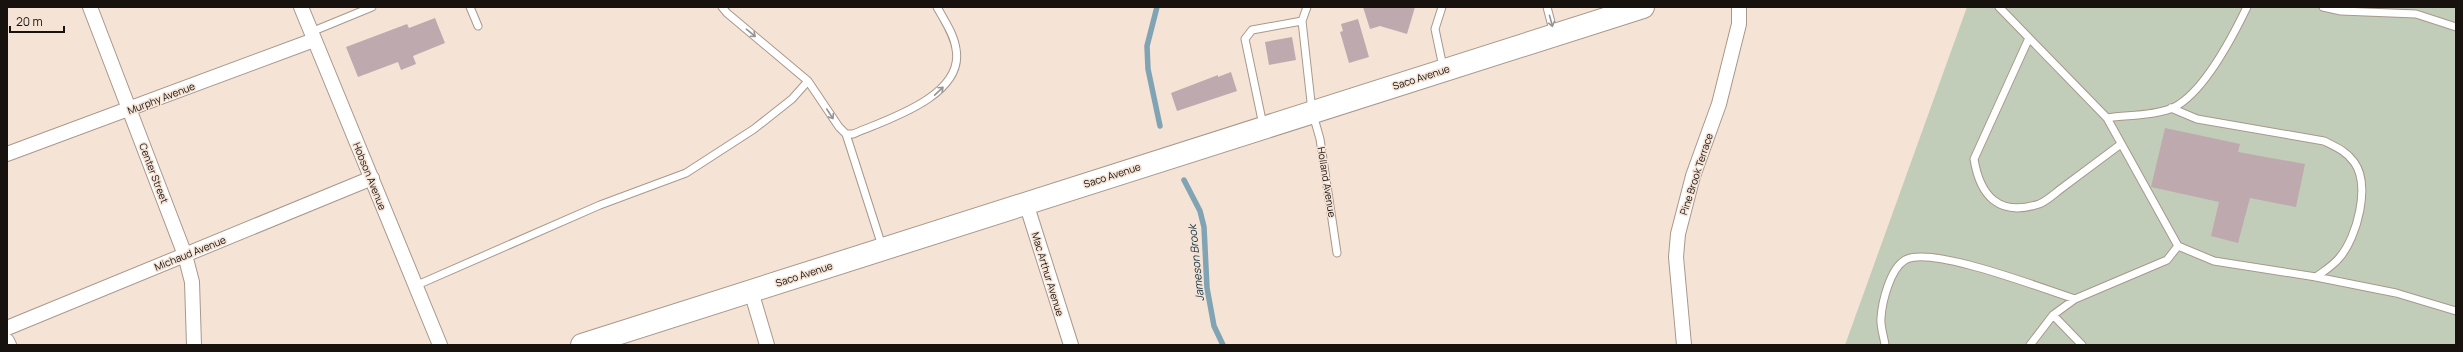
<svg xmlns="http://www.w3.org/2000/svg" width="2463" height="352" font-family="Manrope,sans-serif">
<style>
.green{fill:#c2cdb9}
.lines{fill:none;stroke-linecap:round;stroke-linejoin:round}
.stream{stroke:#80a4b4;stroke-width:5.5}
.building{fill:#bea9af}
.service-casing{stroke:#a8988c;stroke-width:9}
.minor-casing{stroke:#a8988c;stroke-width:16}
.primary-casing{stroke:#a8988c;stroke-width:24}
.service{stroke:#fff;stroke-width:7}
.minor{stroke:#fff;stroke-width:14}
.primary{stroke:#fff;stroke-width:22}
.oneway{stroke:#979493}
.labels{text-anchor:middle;stroke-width:3;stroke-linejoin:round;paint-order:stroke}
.street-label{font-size:10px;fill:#18120e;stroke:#f5e3d6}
.water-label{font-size:11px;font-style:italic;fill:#113340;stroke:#f5e3d6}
</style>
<rect width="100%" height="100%" fill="#f5e3d6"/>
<path class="green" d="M 1967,7 L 2456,7 L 2456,345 L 1845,345 Z"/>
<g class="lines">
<path class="stream" d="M 1157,7 L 1147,46 L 1148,69 L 1160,126
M 1184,180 L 1200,211 L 1204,227 L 1207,288 L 1214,326 L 1223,345"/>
</g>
<path class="building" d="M 1363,7 L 1415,7 L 1407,34 L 1380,26 L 1370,29 Z
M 435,18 L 445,43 L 413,56 L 416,64 L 401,70 L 398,62 L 358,77 L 346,47 L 407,24 L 409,28 Z
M 1358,19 L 1369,57 L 1349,63 L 1340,32 L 1343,31 L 1341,24 Z
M 1292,37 L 1296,60 L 1269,65 L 1265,42 Z
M 1231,72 L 1237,91 L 1177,111 L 1171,93 L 1218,75 L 1218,77 Z
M 2165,128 L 2240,144 L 2238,152 L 2305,164 L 2296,207 L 2250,198 L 2238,243 L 2211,236 L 2219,202 L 2151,187 Z"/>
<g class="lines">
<g class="service-casing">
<path id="service" d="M 470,7 L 478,26
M 722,7 L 727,13 L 808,81 L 839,127 L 846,134 L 853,134 C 886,120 965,96 956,49 C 954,34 944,20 937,7
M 1442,7 L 1435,29 L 1443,67
M 1547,7 L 1554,34
M 1999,7 L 2107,118 C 2127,115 2151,116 2170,109 C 2202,97 2233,36 2247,7
M 2323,7 L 2341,11 L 2416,14 L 2456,27
M 1302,21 L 1312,111 L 1320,139 L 1337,253
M 311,32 L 372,7
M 2029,38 L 1974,159 C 1980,196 1999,217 2039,204 C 2047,201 2055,193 2062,188 C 2082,173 2101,159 2121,144
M 2171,108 L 2197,119 L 2324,141 C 2336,147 2346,151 2354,162 C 2371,185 2357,237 2340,257 C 2334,265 2324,271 2316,277
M 1263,125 L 1245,39 L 1252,30 L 1302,21 L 1307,7
M 846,134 L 882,246
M 2178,246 L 2214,261 L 2316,277 L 2396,293 L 2456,311
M 415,286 L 600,205 L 686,173 L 754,129 L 792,99 L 808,81
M 2053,315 L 2082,345
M 1885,345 C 1884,337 1880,326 1881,318 C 1882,302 1890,269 1905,260 C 1931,245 2043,289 2075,299
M 2030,345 L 2053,315 L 2075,299 L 2167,260 L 2178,246 L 2107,118"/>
</g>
<g class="minor-casing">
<path id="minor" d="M 90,7 L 185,255 L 192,282 L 194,345
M 301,7 L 440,345
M 7,154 L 314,40
M 1026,203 L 1071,345
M 751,291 L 767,345
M 7,328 L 372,178
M 7,341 L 9,345
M 1684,345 L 1676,257 L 1678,234 L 1693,176 L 1719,104 L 1739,24 L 1739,7"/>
</g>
<g class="primary-casing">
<path id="primary" d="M 582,345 L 1643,7"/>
</g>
<use href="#service" class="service"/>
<use href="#minor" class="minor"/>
<use href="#primary" class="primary"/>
</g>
<defs><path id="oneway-shaft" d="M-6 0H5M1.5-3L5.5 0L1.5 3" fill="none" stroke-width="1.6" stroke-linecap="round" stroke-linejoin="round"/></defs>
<g class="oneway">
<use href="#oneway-shaft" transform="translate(1551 21) rotate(75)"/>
<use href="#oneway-shaft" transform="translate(751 33) rotate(40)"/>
<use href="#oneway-shaft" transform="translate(939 91) rotate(-43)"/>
<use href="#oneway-shaft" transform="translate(830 114) rotate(57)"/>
</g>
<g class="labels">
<g class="street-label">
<text transform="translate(1421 77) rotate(-18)" y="4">Saco Avenue</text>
<text transform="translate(161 98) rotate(-21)" y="4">Murphy Avenue</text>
<text transform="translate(154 173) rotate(69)" y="4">Center Street</text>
<text transform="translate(1696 174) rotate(-72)" y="4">Pine Brook Terrace</text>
<text transform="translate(1112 175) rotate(-18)" y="4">Saco Avenue</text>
<text transform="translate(370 176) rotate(68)" y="4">Hobson Avenue</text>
<text transform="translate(1327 182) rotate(81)" y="4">Holland Avenue</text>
<text transform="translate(190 253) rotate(-22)" y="4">Michaud Avenue</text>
<text transform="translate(804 274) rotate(-18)" y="4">Saco Avenue</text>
<text transform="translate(1048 274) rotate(73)" y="4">Mac Arthur Avenue</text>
</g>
<g class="water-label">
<text transform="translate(1196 263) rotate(-96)" y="4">Jameson Brook</text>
</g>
</g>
<rect width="2463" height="352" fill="none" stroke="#18120e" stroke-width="16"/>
<path d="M10 26v6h54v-6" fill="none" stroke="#18120e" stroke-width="2"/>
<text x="16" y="26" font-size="12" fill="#18120e" stroke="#f5e3d6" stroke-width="3" paint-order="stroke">20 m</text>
</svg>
